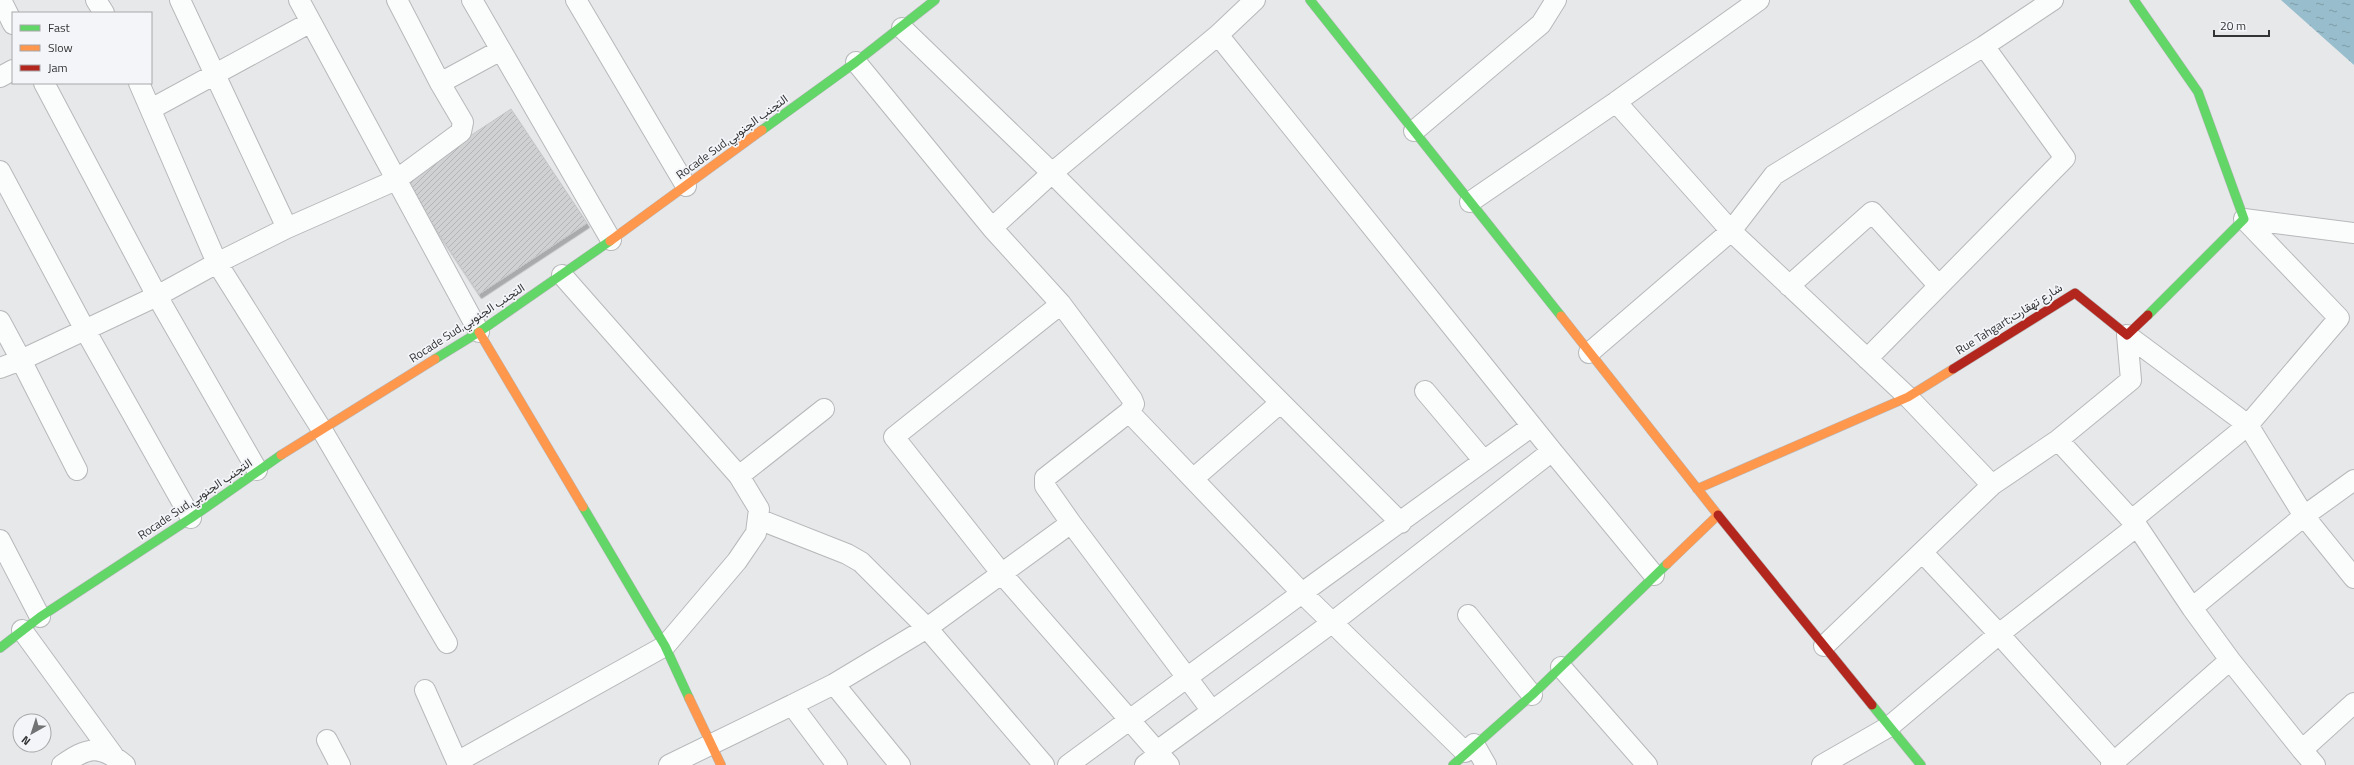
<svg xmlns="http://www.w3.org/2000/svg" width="2354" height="765" font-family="'Titillium Web',Vazirmatn,sans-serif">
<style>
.water{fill:url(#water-ripples)}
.building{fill:url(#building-hatch);stroke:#c5c6c7;filter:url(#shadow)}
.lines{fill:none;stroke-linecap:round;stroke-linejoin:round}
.street-casing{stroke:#b7b8ba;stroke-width:22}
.fast-casing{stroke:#b7b8ba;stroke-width:10}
.slow-casing{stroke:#b7b8ba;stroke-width:10}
.jam-casing{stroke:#b7b8ba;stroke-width:10}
.street{stroke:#fbfcfc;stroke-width:20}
.fast{stroke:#63d668;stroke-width:9}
.slow{stroke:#ff974d;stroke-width:9}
.jam{stroke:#b3261e;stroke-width:9}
.labels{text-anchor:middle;stroke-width:3.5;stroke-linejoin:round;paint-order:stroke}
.street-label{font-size:12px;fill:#333435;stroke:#f4f5f8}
</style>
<defs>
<pattern id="water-ripples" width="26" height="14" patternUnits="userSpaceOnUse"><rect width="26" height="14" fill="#98becd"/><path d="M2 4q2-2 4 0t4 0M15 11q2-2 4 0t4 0" fill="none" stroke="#7d9ba7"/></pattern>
<pattern id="building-hatch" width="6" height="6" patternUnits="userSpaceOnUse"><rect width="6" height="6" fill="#d0d1d3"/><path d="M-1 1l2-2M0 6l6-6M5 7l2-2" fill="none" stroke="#b3b4b6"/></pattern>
<filter id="shadow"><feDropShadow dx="2.5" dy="4.5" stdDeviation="0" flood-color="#0004"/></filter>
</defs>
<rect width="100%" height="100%" fill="#e7e8ea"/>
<path class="water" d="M 2281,0 L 2354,0 L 2354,65 Z"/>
<path class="building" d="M 511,109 L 587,223 L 479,294 L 403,180 Z"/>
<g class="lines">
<g class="street-casing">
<path id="street" d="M 1,0 L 13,24
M 96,0 L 104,13
M 180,0 L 287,228 L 396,180 L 461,132 L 463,122 L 440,83 L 397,0
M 299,0 L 479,332
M 472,0 L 611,240
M 576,0 L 686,186
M 1255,0 L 1218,35 L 1552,451 L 1654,575
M 902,28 L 1052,173 L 1218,35
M 856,62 L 992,228 L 1052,173 L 1401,523
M 0,77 L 13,70
M 44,83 L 157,296 L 217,263 L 322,430 L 447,643
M 139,83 L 217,263 L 287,228
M 440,83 L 501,50
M 1616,102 L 1759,0
M 151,109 L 311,22
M 1414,131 L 1541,24 L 1556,0
M 0,171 L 84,328 L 191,518
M 1470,202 L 1616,102 L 1731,231 L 1908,397 L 1992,485 L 1824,646
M 2244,219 L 2354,233
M 992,228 L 1061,304 L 1132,399 L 1134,404 L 1129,412 L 1302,593 L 1532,426
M 1789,286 L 1872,212 L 1939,286
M 1061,304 L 894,437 L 1002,574 L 1169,765
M 0,321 L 21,360 L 157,296 L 257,470
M 2127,335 L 2248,425 L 2304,516 L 2192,608
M 1589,353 L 1731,231 L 1774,175 L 1984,46 L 2053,0
M 1867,359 L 2065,158 L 1984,46
M 0,368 L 21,360 L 77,470
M 1425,391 L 1484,461
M 739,476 L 824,409
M 1193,479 L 1280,403
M 2354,480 L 2304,516 L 2354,578
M 1992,485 L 2058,440 L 2131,380 L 2127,335
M 758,519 L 847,554 L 861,562 L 927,628 L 1044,765
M 2133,519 L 2248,425 L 2339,318 L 2244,219
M 1071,523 L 1212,711 L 1157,751
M 0,540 L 40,617
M 1923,553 L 1999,634 L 2114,762 L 2111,765
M 1468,615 L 1532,695
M 22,630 L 113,755
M 2230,660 L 2302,750 L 2354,703
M 1561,667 L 1647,765
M 834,684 L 927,628 L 1071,523 L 1045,486 L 1045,478 L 1129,412
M 425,690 L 457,762
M 792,705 L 834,684 L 900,765
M 1212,711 L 1333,622 L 1552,451
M 327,740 L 340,765
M 1474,744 L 1486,765
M 2302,750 L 2315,765
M 2114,762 L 2230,660 L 2192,608 L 2137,526
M 62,765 C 88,747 99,744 125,765
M 458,765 L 457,762 L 665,646 L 737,561 L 756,533 L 759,509 L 739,476 L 562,275
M 669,765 L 792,705 L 837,765
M 1068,765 L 1302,593 L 1465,752
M 1145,765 L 1159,754
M 1822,765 L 1890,726 L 1999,634 L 2137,526 L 2058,440"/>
</g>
<g class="fast-casing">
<path id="fast" d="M 1310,0 L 1561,316
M 2134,0 L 2198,92 L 2244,219 L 2148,315
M 762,130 L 856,62 L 935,0
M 435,359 L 479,332 L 610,241
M 583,507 L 665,646 L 689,698
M 0,648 L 40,617 L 191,518 L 281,455
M 1872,705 L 1921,765
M 1453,765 L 1532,695 L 1667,564"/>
</g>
<g class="slow-casing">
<path id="slow" d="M 610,241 L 762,130
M 1561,316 L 1718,515 L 1667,564
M 479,332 L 583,507
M 281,455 L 435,359
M 1697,489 L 1908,397 L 1953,369
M 689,698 L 721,765"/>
</g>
<g class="jam-casing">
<path id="jam" d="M 1953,369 L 2075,293 L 2127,335 L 2148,315
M 1718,515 L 1872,705"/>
</g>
<use href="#street" class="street"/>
<use href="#fast" class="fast"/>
<use href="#slow" class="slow"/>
<use href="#jam" class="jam"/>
</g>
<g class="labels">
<g class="street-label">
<text transform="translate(732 137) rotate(-36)" y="4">Rocade Sud,التجنب الجنوبي</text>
<text transform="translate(2009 319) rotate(-32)" y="4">Rue Tahgart;شارع تهقارت</text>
<text transform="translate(467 323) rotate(-33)" y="4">Rocade Sud,التجنب الجنوبي</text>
<text transform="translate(195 499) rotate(-34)" y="4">Rocade Sud,التجنب الجنوبي</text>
</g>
</g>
<rect x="12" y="12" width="140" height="72" fill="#f4f5f8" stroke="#a7a8aa"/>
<rect x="20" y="25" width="20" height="6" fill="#63d668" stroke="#a7a8aa"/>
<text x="48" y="32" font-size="12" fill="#333435">Fast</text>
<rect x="20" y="45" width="20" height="6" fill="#ff974d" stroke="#a7a8aa"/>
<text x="48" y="52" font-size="12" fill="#333435">Slow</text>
<rect x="20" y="65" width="20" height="6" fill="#b3261e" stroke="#a7a8aa"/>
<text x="48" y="72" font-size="12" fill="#333435">Jam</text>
<g transform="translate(32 733) rotate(219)"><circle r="19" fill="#f4f5f8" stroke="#a7a8aa"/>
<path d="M0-3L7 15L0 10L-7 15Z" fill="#727374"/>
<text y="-6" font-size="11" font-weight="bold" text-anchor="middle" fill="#333435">N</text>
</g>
<path d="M2214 30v6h55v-6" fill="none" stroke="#333435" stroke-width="2"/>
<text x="2220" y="30" font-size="12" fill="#333435" stroke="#f4f5f8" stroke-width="3" paint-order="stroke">20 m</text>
</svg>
